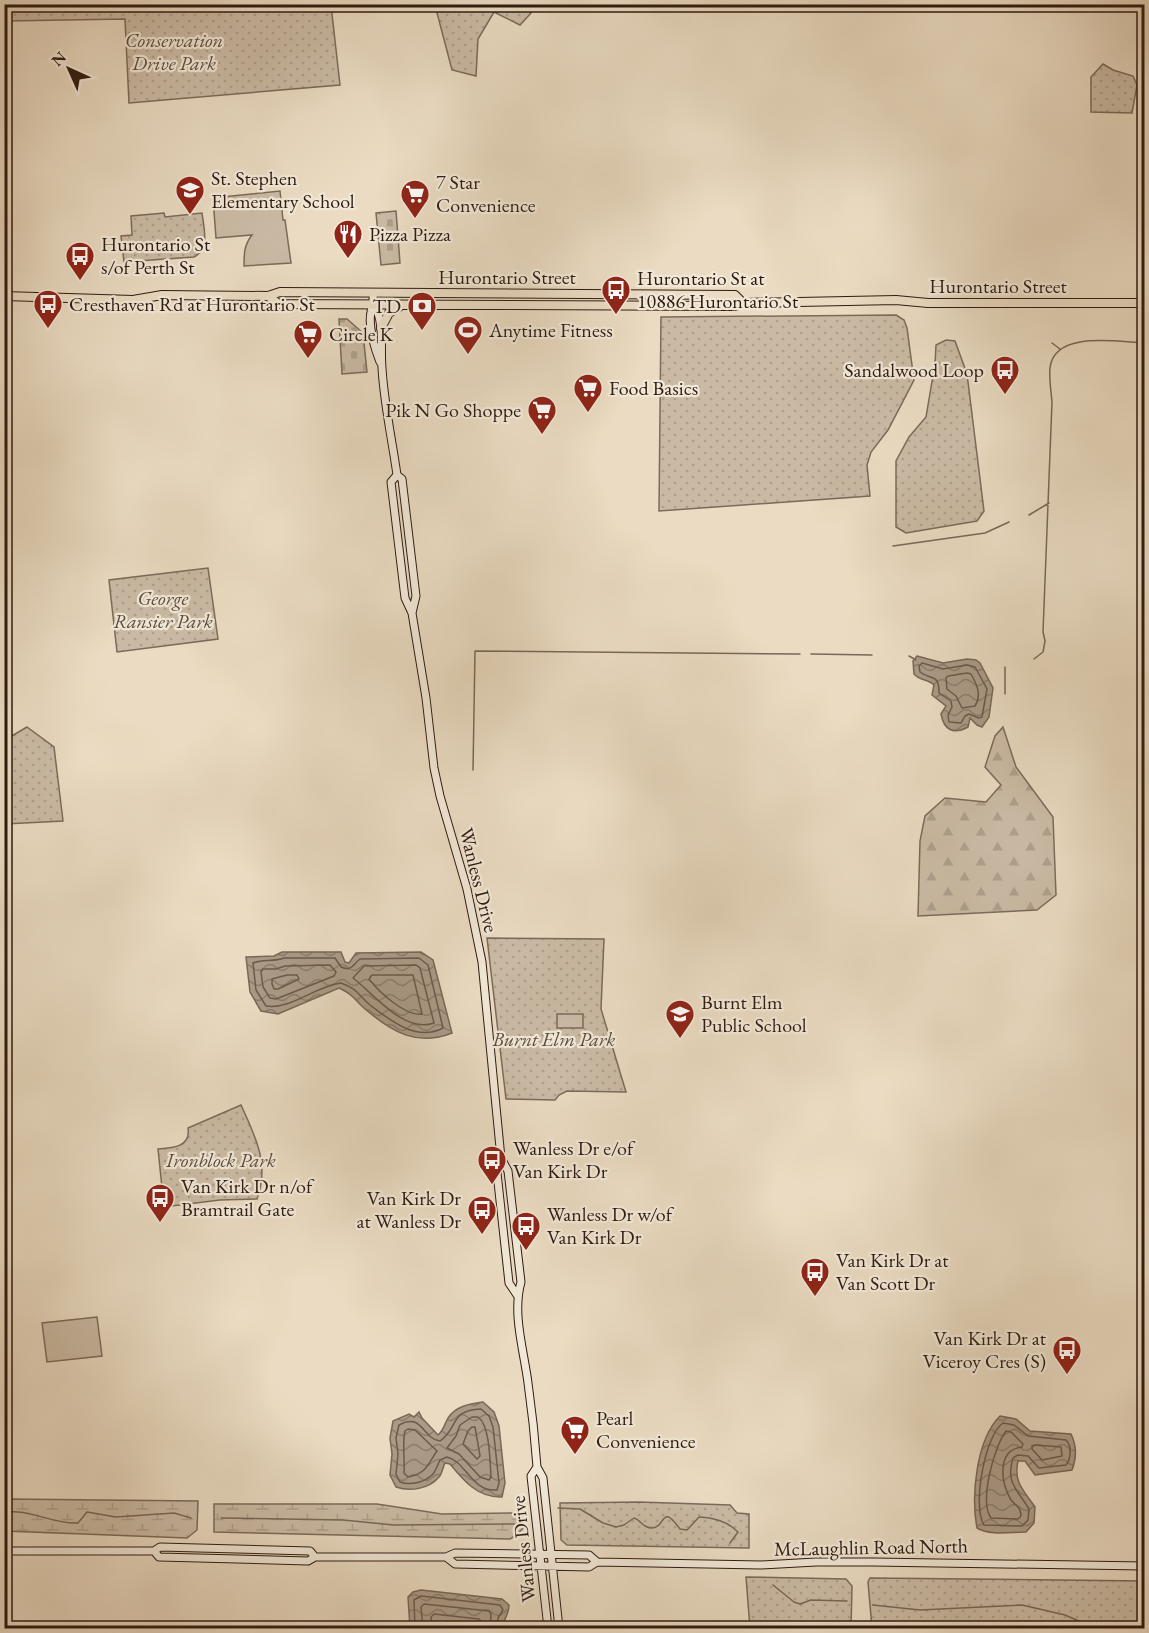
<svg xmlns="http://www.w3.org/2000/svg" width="1149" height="1633" font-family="'EB Garamond',serif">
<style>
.grass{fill:url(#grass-dots);stroke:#7c6a5a;stroke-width:1.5}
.forest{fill:url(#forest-firs);stroke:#7c6a5a;stroke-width:1.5}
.wetland{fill:url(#wetland-marsh);stroke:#7c6a5a;stroke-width:1.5}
.cemetery{fill:url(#cemetery-stones);stroke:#7c6a5a;stroke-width:1.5}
.garden{fill:#cabaa4;stroke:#7c6a5a;stroke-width:1.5}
.water{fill:url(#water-waves);stroke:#796757;stroke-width:1.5}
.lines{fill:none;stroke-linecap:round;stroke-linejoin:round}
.shore{stroke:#6c5a4c;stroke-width:1.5}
.stream{stroke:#796757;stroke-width:1.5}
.secondary-casing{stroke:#2f1b11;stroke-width:9}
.primary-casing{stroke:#2f1b11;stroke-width:10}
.secondary{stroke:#f1e8d7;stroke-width:7}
.primary{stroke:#eadbc2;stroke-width:8}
.labels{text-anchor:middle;stroke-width:4.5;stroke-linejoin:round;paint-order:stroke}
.park-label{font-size:20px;font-style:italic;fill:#5e4b3d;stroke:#f1e8d7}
.poi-label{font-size:20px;fill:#2f1b11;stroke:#f1e8d7;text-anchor:start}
.street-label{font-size:20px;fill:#2f1b11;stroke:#f1e8d7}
</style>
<defs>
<pattern id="grass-dots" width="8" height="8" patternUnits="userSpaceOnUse" patternTransform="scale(1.5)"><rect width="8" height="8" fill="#cabaa4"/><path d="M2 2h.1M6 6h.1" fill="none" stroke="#ae9f8c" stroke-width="1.8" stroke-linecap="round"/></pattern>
<pattern id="forest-firs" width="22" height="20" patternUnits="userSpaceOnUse" patternTransform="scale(1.5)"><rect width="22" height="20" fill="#cabaa4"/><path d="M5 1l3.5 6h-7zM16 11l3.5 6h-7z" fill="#ae9f8c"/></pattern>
<pattern id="wetland-marsh" width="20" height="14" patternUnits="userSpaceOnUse" patternTransform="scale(1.5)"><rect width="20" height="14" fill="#cabaa4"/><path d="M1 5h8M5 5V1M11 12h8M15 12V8" fill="none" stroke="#ae9f8c"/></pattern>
<pattern id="cemetery-stones" width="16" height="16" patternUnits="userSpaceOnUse" patternTransform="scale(1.5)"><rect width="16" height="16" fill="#cabaa4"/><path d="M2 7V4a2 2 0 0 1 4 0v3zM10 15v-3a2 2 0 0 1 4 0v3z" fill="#ae9f8c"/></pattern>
<pattern id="water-waves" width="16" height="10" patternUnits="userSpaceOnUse" patternTransform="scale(1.5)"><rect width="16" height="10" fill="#aa9a86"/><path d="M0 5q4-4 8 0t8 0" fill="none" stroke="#8b7d6c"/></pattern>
</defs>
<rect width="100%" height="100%" fill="#eadbc2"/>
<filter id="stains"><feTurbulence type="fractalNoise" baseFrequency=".00333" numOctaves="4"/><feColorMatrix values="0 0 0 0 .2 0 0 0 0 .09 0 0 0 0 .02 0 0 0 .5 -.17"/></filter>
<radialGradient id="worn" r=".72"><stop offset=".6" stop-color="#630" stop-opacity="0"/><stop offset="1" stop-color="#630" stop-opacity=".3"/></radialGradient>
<path class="grass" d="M 4,5 L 331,5 L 340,85 L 129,103 L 125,19 L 5,21 Z
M 387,5 L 523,5 L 531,13 L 520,25 L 494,12 L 478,39 L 476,76 L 452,70 L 436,9 L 404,10 Z
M 1103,64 L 1113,70 L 1133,76 L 1137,85 L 1132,113 L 1091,112 L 1091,77 Z
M 164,213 L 165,217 L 202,213 C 204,229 210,249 194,257 L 124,262 L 121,236 L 132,235 L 131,216 Z
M 896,315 L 904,320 L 907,328 L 914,380 L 888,430 L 871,452 L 867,465 L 870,496 L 659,511 L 661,317 Z
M 946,340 L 955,341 L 967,374 L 984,511 L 977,521 L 906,533 L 896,527 L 896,461 L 909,437 L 926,417 L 935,364 L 936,345 Z
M 208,568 L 218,639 L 117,652 L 109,580 Z
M 27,727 L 54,747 L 63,821 L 5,824 L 5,740 Z
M 487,938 L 604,939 L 601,1009 L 626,1092 L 567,1091 L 559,1095 L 555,1100 L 506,1099 Z
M 241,1105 C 255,1136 270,1164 257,1199 L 220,1200 L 164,1207 L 158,1149 C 173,1148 191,1147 188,1128 Z
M 639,1502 L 730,1505 L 737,1513 L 749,1514 L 749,1548 L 567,1545 L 561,1540 L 560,1503 Z
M 746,1577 L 846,1579 L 852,1586 L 851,1628 L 750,1628 Z
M 870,1578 L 1144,1581 L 1144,1628 L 872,1628 L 868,1582 Z"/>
<path class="forest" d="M 1003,727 L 1016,767 L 1053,817 L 1056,895 L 1037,910 L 918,916 L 920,841 L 925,816 L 945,798 L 986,802 L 1001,785 L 985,767 L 995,736 Z"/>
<path class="wetland" d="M 5,1499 L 198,1501 L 197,1530 L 187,1538 L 5,1531 Z
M 214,1504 L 377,1504 L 442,1514 L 516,1513 L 520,1517 L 524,1527 L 517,1535 L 510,1539 L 214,1532 Z"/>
<path class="cemetery" d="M 396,211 L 400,263 L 381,265 L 376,213 Z
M 339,319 L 347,319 L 363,333 L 367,372 L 342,374 Z"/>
<path class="garden" d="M 280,191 L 283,220 L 285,220 L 291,263 L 244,266 C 244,254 244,245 252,235 L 216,238 L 213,198 Z
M 557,1014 L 583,1014 L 583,1028 L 557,1028 Z
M 97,1317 L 102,1356 L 47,1362 L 42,1323 Z"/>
<path class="water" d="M 917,656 L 943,663 L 967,659 L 976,660 L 980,663 L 993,688 L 989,717 L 982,727 L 977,725 L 970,718 L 968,727 C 953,735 944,730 941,714 L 946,706 L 932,695 L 934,685 C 928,679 920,681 914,674 L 913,661 Z
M 282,952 L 341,952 L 345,962 L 349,963 L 356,953 L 421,952 L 433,960 L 452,1033 C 417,1047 392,1032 365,1009 C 354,999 354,995 339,988 L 278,1014 L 261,1011 L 250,992 L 246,957 L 274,956 Z
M 483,1402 L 494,1412 L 499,1426 L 505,1483 L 502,1497 C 478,1498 464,1481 450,1464 L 445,1463 C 443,1466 442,1474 439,1477 C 429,1489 410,1492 396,1487 L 390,1475 L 392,1454 L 390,1438 L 393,1421 L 409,1414 L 414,1417 L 419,1412 L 422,1418 L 438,1435 C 444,1430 444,1425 448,1418 C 456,1406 469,1404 483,1402 Z
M 1000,1416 L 1016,1419 L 1030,1431 L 1071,1434 C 1077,1446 1077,1457 1072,1470 L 1035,1475 L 1025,1461 L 1018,1461 C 1013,1482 1024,1491 1035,1507 L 1034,1523 L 1026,1532 C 1011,1532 990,1536 977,1528 C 971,1496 976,1440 1000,1416 Z
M 421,1590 L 502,1599 L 509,1605 C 509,1615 503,1619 503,1628 L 410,1628 L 408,1597 L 413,1592 Z"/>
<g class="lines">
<path class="shore" d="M 922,663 L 943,669 L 967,665 L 975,667 L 987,689 L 982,717 L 979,718 L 969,714 L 965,716 L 961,723 L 949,722 L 948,715 L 952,707 L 951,701 L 939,693 C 939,673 932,681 920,672 L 919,666 Z
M 967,673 L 971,674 C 977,685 982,695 975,706 L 962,708 L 956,696 L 947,689 L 946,678 L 948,676 Z
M 284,958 L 335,958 L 341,967 C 352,972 353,964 360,959 L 419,958 L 428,965 L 443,1028 C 417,1042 391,1021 370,1005 C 358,995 358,989 341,983 C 315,986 291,1010 266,1006 L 256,990 L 253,963 C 262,959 274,962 284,958 Z
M 330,965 L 336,972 L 334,976 L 276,999 L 270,998 L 263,987 L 261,972 L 263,969 L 276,969 L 285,966 Z
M 364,966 L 416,965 L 420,968 L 434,1023 C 404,1034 373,993 353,978 Z
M 287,975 L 297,975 L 299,979 L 278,989 L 274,989 L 272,984 L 272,979 Z
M 372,975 L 413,975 L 422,1014 C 406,1017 379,992 369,979 Z
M 481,1409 L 489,1416 L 493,1427 L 499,1483 L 497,1490 C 471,1492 466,1461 447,1457 L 440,1460 C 438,1464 436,1470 433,1474 C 425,1482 411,1486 400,1482 L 396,1474 L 398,1454 L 396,1438 L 399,1425 C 423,1412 422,1439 440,1441 C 459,1428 449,1410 481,1409 Z
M 472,1417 L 478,1417 C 490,1425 490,1462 491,1477 L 489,1480 L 480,1477 L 459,1454 L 447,1448 L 456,1436 L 460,1425 Z
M 1003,1423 L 1014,1425 L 1028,1436 L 1066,1440 C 1072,1446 1071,1459 1066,1465 L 1039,1468 L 1028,1456 L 1018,1455 L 1013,1458 C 1005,1483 1018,1490 1029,1509 L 1028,1520 L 1022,1526 L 984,1525 C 972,1506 985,1435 1003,1423 Z
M 472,1427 L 475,1427 L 480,1456 L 477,1459 L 463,1444 L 468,1431 Z
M 408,1429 L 415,1430 L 437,1451 C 428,1463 427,1474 408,1477 L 404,1473 C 405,1459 402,1444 405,1431 Z
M 1006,1431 L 1011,1432 L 1023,1444 L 1022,1447 C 996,1450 1001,1483 1011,1500 C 1016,1506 1021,1507 1021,1516 L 1018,1519 L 991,1518 C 979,1502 994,1447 1006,1431 Z
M 1035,1445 L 1061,1447 L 1062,1456 L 1042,1460 L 1032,1449 L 1032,1446 Z
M 415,1628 L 414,1600 L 421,1596 L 500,1605 L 503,1610 L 498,1618 L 497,1628
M 423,1628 L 421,1607 L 424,1604 L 489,1611 L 491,1614 L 490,1628
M 432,1628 L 431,1617 L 434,1614 L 479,1619 L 481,1621 L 481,1628"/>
<path class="stream" d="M 1052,343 L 1060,349
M 1029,515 L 1049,503
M 893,546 L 985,533 L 1009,522
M 811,654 L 872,655
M 909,656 L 916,660
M 1034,659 L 1043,652 L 1045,641 L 1043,632 L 1052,402 C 1051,391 1049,379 1050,368 C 1054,330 1118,342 1144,343
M 1005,667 L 1005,694
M 473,770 L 475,651 L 800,654
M 558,1508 L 580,1509 L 603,1523 L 616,1527 L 624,1525 L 634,1518 C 641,1520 643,1528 651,1528 C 667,1528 660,1502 680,1529 L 687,1530 L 699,1517 C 714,1518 727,1521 738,1532 L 730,1543
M 4,1513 C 26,1507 54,1525 78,1523 L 87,1512 L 116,1517 L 174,1513 L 191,1518
M 221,1518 L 343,1520 L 394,1525 L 521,1524
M 773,1585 L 794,1602 L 800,1604 L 811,1600 L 847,1601
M 873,1605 L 920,1610 L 1022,1605 L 1065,1615 L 1095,1628 L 1107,1628 L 1120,1622 L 1144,1627"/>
<g class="secondary-casing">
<path id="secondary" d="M 373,293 C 374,300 372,305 371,312 C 368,326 375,349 380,362
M 374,304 C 385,324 380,346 382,368 C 384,404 392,439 397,475 L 402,479 L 416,596 L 412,613
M 397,475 L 391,482 L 405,598 L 412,613 L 426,698 L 434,768 L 440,796 L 467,889 L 482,962 L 501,1158 L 508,1171 L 521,1282 C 512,1314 524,1351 528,1383 C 532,1411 535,1439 537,1467 L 543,1478 L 559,1628
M 501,1158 L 497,1173 L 509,1283 L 517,1295
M 537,1467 L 531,1476 L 548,1628
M 4,1551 L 154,1551 L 160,1547 L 310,1551 L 315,1557
M 154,1551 L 159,1557 L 308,1561 L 315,1557 L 446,1557 L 455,1553 L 589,1555 L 597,1562
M 446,1557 L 455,1564 L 589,1567 L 597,1562 L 761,1565 L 816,1562 L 873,1562 L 1144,1566"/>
</g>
<g class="primary-casing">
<path id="primary" d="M 4,296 L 133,300 L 162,295 L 268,296 L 280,292 L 735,295 L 743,303
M 268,296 L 279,304 L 735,306 L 743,303 L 896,300 L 928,303 L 1144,303
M 381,328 L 389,313 L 399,307"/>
</g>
<use href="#secondary" class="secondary"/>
<use href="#primary" class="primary"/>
</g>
<defs>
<g id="school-pin" transform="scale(1.5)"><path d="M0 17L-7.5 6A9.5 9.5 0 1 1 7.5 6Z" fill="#8f2418" stroke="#f1e8d7"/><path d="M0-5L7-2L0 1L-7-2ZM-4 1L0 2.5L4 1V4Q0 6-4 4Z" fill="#fff"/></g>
<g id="supermarket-pin" transform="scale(1.5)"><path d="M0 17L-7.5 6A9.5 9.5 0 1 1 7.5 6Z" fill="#8f2418" stroke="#f1e8d7"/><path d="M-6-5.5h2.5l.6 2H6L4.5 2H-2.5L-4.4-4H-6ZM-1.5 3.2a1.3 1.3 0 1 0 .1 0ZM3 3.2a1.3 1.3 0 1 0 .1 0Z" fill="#fff"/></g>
<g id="restaurant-pin" transform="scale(1.5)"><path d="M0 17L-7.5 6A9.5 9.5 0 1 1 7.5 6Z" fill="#8f2418" stroke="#f1e8d7"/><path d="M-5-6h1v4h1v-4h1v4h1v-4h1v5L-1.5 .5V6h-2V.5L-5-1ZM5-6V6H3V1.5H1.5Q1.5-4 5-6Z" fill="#fff"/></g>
<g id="bus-pin" transform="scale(1.5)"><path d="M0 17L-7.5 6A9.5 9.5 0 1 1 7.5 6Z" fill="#8f2418" stroke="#f1e8d7"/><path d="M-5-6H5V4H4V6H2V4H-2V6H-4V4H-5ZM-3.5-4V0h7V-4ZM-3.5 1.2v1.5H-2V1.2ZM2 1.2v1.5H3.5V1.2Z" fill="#fff"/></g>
<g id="bank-pin" transform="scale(1.5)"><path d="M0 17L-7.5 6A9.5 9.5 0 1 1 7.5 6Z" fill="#8f2418" stroke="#f1e8d7"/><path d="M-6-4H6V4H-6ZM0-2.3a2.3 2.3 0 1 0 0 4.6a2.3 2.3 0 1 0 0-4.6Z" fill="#fff"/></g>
<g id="stadium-pin" transform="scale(1.5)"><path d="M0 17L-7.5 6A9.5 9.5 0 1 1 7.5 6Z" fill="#8f2418" stroke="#f1e8d7"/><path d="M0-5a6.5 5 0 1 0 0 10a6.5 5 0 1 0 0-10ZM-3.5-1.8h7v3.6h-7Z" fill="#fff"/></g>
</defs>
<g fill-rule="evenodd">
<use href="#school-pin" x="190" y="190"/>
<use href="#supermarket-pin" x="415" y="194"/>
<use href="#restaurant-pin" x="348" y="234"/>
<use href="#bus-pin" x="80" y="256"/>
<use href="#bus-pin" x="616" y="290"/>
<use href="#bus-pin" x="48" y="304"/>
<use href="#bank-pin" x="422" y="306"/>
<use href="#stadium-pin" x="468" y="330"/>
<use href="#supermarket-pin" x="308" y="334"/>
<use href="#bus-pin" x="1005" y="370"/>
<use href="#supermarket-pin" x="588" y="388"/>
<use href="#supermarket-pin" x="542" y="410"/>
<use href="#school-pin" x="680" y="1014"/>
<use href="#bus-pin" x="492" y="1160"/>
<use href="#bus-pin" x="160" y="1198"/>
<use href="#bus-pin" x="482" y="1210"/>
<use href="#bus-pin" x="526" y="1226"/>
<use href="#bus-pin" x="815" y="1272"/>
<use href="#bus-pin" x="1067" y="1350"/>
<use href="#supermarket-pin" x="575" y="1430"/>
</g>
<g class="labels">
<g class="park-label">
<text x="174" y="47">Conservation<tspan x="174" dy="23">Drive Park</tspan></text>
<text x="163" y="605">George<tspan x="163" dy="23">Ransier Park</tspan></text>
<text x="554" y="1046">Burnt Elm Park</text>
<text x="221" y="1167">Ironblock Park</text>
</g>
<g class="poi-label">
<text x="211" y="185">St. Stephen<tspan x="211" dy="23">Elementary School</tspan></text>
<text x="436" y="189">7 Star<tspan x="436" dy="23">Convenience</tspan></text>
<text x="369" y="241">Pizza Pizza</text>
<text x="101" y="251">Hurontario St<tspan x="101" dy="23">s/of Perth St</tspan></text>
<text x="637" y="285">Hurontario St at<tspan x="637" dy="23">10886 Hurontario St</tspan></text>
<text x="69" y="311">Cresthaven Rd at Hurontario St</text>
<text x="401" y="313" text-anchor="end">TD</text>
<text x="489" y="337">Anytime Fitness</text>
<text x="329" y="341">Circle K</text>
<text x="984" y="377" text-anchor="end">Sandalwood Loop</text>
<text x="609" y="395">Food Basics</text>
<text x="521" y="417" text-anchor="end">Pik N Go Shoppe</text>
<text x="701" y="1009">Burnt Elm<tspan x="701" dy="23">Public School</tspan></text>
<text x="513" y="1155">Wanless Dr e/of<tspan x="513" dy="23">Van Kirk Dr</tspan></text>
<text x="181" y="1193">Van Kirk Dr n/of<tspan x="181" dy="23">Bramtrail Gate</tspan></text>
<text x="461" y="1205" text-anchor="end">Van Kirk Dr<tspan x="461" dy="23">at Wanless Dr</tspan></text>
<text x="547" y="1221">Wanless Dr w/of<tspan x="547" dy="23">Van Kirk Dr</tspan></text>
<text x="836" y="1267">Van Kirk Dr at<tspan x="836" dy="23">Van Scott Dr</tspan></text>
<text x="1046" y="1345" text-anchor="end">Van Kirk Dr at<tspan x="1046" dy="23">Viceroy Cres (S)</tspan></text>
<text x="596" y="1425">Pearl<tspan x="596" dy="23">Convenience</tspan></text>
</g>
<g class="street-label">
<text x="507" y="284">Hurontario Street</text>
<text x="998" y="293">Hurontario Street</text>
<text transform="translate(479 880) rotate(76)" y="7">Wanless Drive</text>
<text transform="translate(871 1547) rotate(-1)" y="7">McLaughlin Road North</text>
<text transform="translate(523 1549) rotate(-96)" y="7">Wanless Drive</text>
</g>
</g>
<rect width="1149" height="1633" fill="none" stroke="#eadbc2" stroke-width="24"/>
<rect x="6" y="6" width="1137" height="1621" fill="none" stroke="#2f1b11" stroke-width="3"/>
<rect x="12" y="12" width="1125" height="1609" fill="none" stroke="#2f1b11" stroke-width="1.5"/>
<g transform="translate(69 69) rotate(315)" stroke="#f1e8d7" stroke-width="4.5" paint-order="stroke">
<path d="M0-4.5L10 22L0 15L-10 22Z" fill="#2f1b11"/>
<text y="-9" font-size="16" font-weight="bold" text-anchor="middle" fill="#2f1b11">N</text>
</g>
<rect width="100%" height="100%" filter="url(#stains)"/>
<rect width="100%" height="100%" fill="url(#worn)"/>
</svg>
